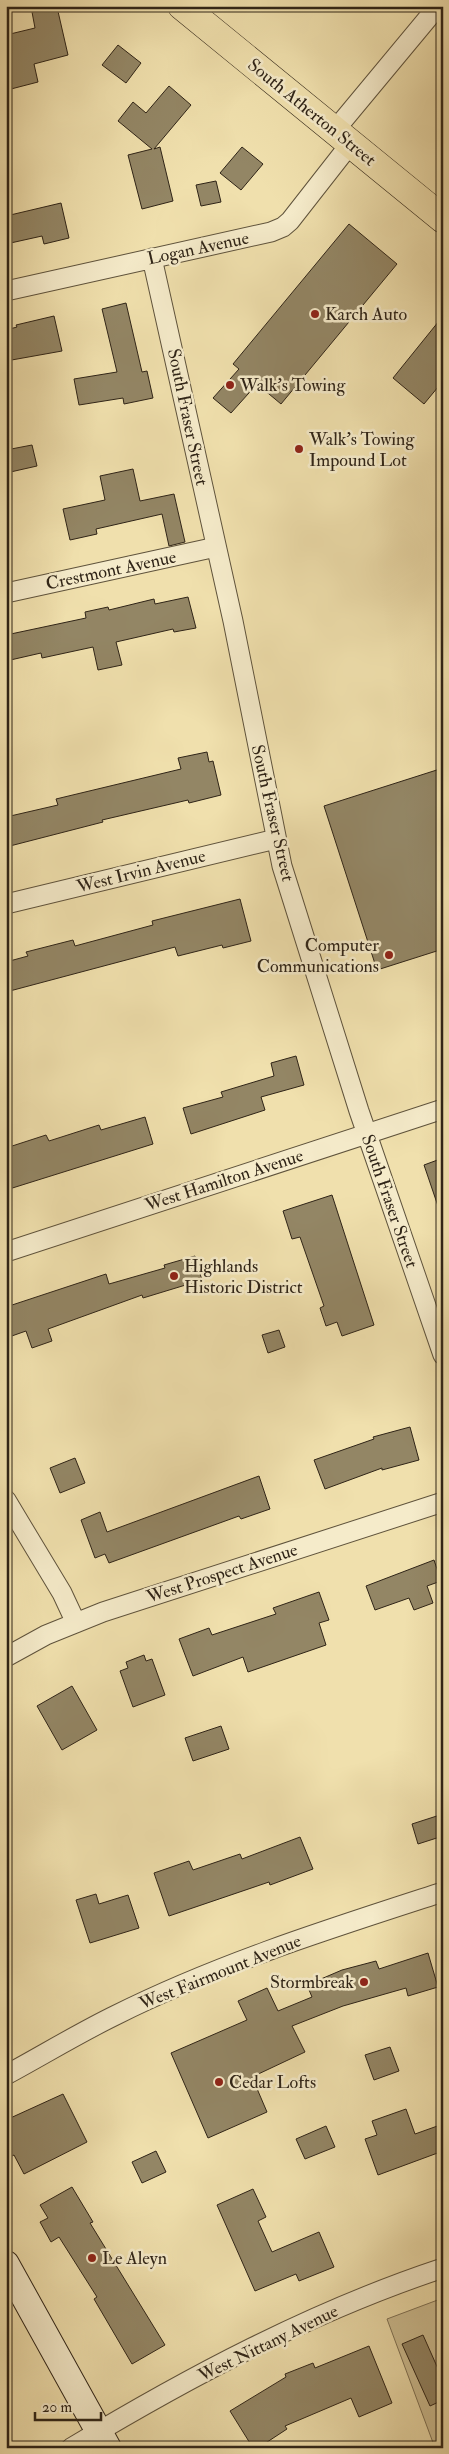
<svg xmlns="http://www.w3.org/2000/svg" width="449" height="2454" font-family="'IM FELL Double Pica',serif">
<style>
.green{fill:#cfc094;stroke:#7f7256}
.building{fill:#938665;stroke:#2f2417}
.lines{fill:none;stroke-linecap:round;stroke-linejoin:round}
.street-casing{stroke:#5f533c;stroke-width:21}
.secondary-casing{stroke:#2f2417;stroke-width:28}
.primary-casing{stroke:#2f2417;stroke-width:29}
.street{stroke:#f5ebca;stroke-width:19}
.secondary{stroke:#f5ebca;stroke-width:26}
.primary{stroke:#f0e0ad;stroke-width:28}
.poi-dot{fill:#8f2418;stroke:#f5ebca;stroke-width:2}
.labels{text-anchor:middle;stroke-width:5;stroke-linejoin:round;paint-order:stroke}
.street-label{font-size:18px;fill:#2f2417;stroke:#f5ebca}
.poi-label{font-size:18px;fill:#2f2417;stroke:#f5ebca;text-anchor:start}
</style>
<rect width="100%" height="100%" fill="#f0e0ad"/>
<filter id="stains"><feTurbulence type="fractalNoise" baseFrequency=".004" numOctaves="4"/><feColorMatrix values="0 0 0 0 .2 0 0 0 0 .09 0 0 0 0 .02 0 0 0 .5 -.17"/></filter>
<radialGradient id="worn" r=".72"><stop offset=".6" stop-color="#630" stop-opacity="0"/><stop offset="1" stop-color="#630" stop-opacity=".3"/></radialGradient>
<path class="green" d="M 443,2298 L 443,2448 L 435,2448 L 387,2319 Z"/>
<path class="building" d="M 57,7 L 68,55 L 34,64 L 38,82 L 11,89 L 6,67 L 6,35 L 35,28 L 32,12 Z
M 118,45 L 141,63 L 126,83 L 102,65 Z
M 169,86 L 191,105 L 154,149 L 160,147 L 173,201 L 142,209 L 128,155 L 152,149 L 118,121 L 133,102 L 146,113 Z
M 242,147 L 263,164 L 241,190 L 220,173 Z
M 216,181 L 221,202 L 201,206 L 196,185 Z
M 61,203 L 69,238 L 44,244 L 42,236 L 6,244 L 6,216 Z
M 349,224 L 397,264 L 281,404 L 257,384 L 231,413 L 213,398 L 239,369 L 233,364 Z
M 126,303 L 142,372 L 147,371 L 153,398 L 124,404 L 123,398 L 79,405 L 74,379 L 117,372 L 102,309 Z
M 54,316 L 62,351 L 6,361 L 6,330 L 17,327 L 16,325 Z
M 443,316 L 443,381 L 424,404 L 393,378 Z
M 32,445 L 37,466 L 6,473 L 6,450 Z
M 133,469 L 140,501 L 174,494 L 185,542 L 169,546 L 162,514 L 96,529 L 97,534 L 70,540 L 63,509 L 105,500 L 100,476 Z
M 188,597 L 196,628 L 174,632 L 173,629 L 116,642 L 122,665 L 98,670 L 93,647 L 42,658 L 41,653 L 6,661 L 6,635 L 86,618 L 85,612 L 108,607 L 109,610 L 154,599 L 155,604 Z
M 207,752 L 209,762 L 213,761 L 221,795 L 189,803 L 188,800 L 102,820 L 103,822 L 6,847 L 6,817 L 58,805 L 56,799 L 181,769 L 178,758 Z
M 443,768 L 443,949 L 377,970 L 324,806 Z
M 240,899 L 251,941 L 223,948 L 222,945 L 178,956 L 175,947 L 6,992 L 6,962 L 28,956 L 26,952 L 73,940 L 75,946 L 153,925 L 152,921 Z
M 296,1056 L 304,1085 L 261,1097 L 265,1110 L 191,1134 L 183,1108 L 223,1097 L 221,1092 L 274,1076 L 271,1063 Z
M 145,1117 L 153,1144 L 6,1190 L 6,1148 L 46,1135 L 49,1141 L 99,1125 L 101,1130 Z
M 443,1158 L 443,1212 L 440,1212 L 424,1165 Z
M 332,1195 L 374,1325 L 342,1336 L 337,1322 L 326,1326 L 320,1308 L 324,1306 L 300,1237 L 292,1239 L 283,1211 Z
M 195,1256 L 202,1280 L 143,1298 L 142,1295 L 48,1329 L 52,1341 L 32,1348 L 26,1331 L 6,1338 L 6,1307 L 106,1274 L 109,1284 L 165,1268 L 164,1265 Z
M 279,1330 L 285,1347 L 268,1353 L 262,1335 Z
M 410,1427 L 419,1460 L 382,1470 L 382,1468 L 325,1489 L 314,1460 L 374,1439 L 373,1437 Z
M 75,1458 L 85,1483 L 60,1493 L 50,1468 Z
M 259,1476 L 270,1509 L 241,1519 L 239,1516 L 109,1563 L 105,1554 L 95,1558 L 81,1520 L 100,1512 L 107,1532 Z
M 434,1560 L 441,1581 L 427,1586 L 433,1603 L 414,1610 L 409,1598 L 375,1610 L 366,1586 Z
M 319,1592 L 329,1620 L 319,1623 L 326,1645 L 248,1672 L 243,1657 L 193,1676 L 179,1639 L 209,1628 L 212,1635 L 276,1614 L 273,1608 Z
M 144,1655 L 146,1661 L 152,1659 L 165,1695 L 133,1707 L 120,1671 L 128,1668 L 126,1662 Z
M 72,1686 L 97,1730 L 62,1750 L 37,1706 Z
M 221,1726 L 229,1749 L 193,1761 L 185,1738 Z
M 443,1814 L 443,1836 L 418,1844 L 412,1824 Z
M 300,1837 L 313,1869 L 270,1885 L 269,1882 L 169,1916 L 154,1873 L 189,1861 L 193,1870 L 240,1854 L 242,1859 Z
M 96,1894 L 99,1904 L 128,1895 L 139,1928 L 90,1943 L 76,1900 Z
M 428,1953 L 438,1987 L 408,1996 L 406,1988 L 343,2006 L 292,2026 L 305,2052 L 252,2077 L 267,2112 L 208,2138 L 171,2053 L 247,2020 L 238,2001 L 267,1988 L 278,2011 L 312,1997 L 307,1985 L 342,1970 L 376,1961 L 379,1969 Z
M 390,2047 L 399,2071 L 374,2080 L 365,2055 Z
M 63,2094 L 87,2142 L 24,2174 L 14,2155 L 6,2159 L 6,2120 Z
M 406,2109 L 415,2134 L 443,2124 L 443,2151 L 378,2175 L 365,2139 L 377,2135 L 372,2121 Z
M 326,2126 L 335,2147 L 305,2159 L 296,2139 Z
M 156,2151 L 166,2172 L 142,2183 L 132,2162 Z
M 72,2187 L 93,2222 L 90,2223 L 165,2345 L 132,2364 L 94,2299 L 97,2297 L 59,2237 L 51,2242 L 40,2222 L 48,2218 L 40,2205 Z
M 253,2189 L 266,2217 L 258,2221 L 272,2252 L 319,2232 L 334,2267 L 299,2281 L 296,2274 L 255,2291 L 217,2205 Z
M 423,2335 L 443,2380 L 443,2400 L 430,2406 L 402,2344 Z
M 369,2346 L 392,2403 L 359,2417 L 351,2398 L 285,2426 L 287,2429 L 258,2448 L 253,2448 L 230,2411 L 286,2377 L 285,2374 L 313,2363 L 315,2368 Z"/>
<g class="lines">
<g class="street-casing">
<path id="street" d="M 335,130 L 438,6
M 152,258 L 233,621 L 282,866 L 359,1111 L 443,1355
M 6,291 L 271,232 L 283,227 L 290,221 L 351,143
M 6,593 L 216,547
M 6,904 L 276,839
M 6,1252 L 443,1109
M 6,1500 L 62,1593 L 76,1623
M 6,1657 L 46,1635 L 103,1612 L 443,1502
M 6,2075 C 43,2055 79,2033 116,2015 C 220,1963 332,1928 443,1892
M 71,2448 C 189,2377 313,2311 443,2268"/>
</g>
<g class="secondary-casing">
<path id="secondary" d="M 6,2264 L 108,2448"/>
</g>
<g class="primary-casing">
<path id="primary" d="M 182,6 L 443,219"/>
</g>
<use href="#street" class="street"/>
<use href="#secondary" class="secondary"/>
<use href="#primary" class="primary"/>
</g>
<g class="poi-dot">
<circle cx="315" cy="314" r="5"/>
<circle cx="230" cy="385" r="5"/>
<circle cx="299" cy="449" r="5"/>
<circle cx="389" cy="955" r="5"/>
<circle cx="174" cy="1276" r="5"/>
<circle cx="364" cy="1982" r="5"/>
<circle cx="219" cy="2082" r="5"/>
<circle cx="92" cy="2258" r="5"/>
</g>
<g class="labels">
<g class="street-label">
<text transform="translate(312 112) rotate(39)" y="6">South Atherton Street</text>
<text transform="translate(198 248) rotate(-12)" y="6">Logan Avenue</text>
<text transform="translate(188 417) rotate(78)" y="6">South Fraser Street</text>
<text transform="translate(111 570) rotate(-12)" y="6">Crestmont Avenue</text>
<text transform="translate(273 813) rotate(77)" y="6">South Fraser Street</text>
<text transform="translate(141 871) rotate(-14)" y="6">West Irvin Avenue</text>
<text transform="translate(224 1180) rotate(-18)" y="6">West Hamilton Avenue</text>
<text transform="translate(390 1201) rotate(71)" y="6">South Fraser Street</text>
<text transform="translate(222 1573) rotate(-18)" y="6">West Prospect Avenue</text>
<text transform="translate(220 1972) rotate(-22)" y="6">West Fairmount Avenue</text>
<text transform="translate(268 2343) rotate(-26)" y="6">West Nittany Avenue</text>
</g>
<g class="poi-label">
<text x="325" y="320">Karch Auto</text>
<text x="240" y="391">Walk's Towing</text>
<text x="309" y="445">Walk's Towing<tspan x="309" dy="21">Impound Lot</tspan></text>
<text x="379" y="951" text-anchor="end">Computer<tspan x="379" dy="21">Communications</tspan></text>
<text x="184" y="1272">Highlands<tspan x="184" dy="21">Historic District</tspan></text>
<text x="354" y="1988" text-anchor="end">Stormbreak</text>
<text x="229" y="2088">Cedar Lofts</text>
<text x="102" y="2264">Le Aleyn</text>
</g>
</g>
<rect width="449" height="2454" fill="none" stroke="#f0e0ad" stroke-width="25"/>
<rect x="8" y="8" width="434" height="2439" fill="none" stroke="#2f2417" stroke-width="2.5"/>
<rect x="12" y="12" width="424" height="2429" fill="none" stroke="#2f2417"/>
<path d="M35 2412v8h66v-8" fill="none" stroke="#2f2417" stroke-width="2.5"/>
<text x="42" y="2412" font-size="15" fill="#2f2417" stroke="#f5ebca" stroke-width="4" paint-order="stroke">20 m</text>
<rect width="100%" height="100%" filter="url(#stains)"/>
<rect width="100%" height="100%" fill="url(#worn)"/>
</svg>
